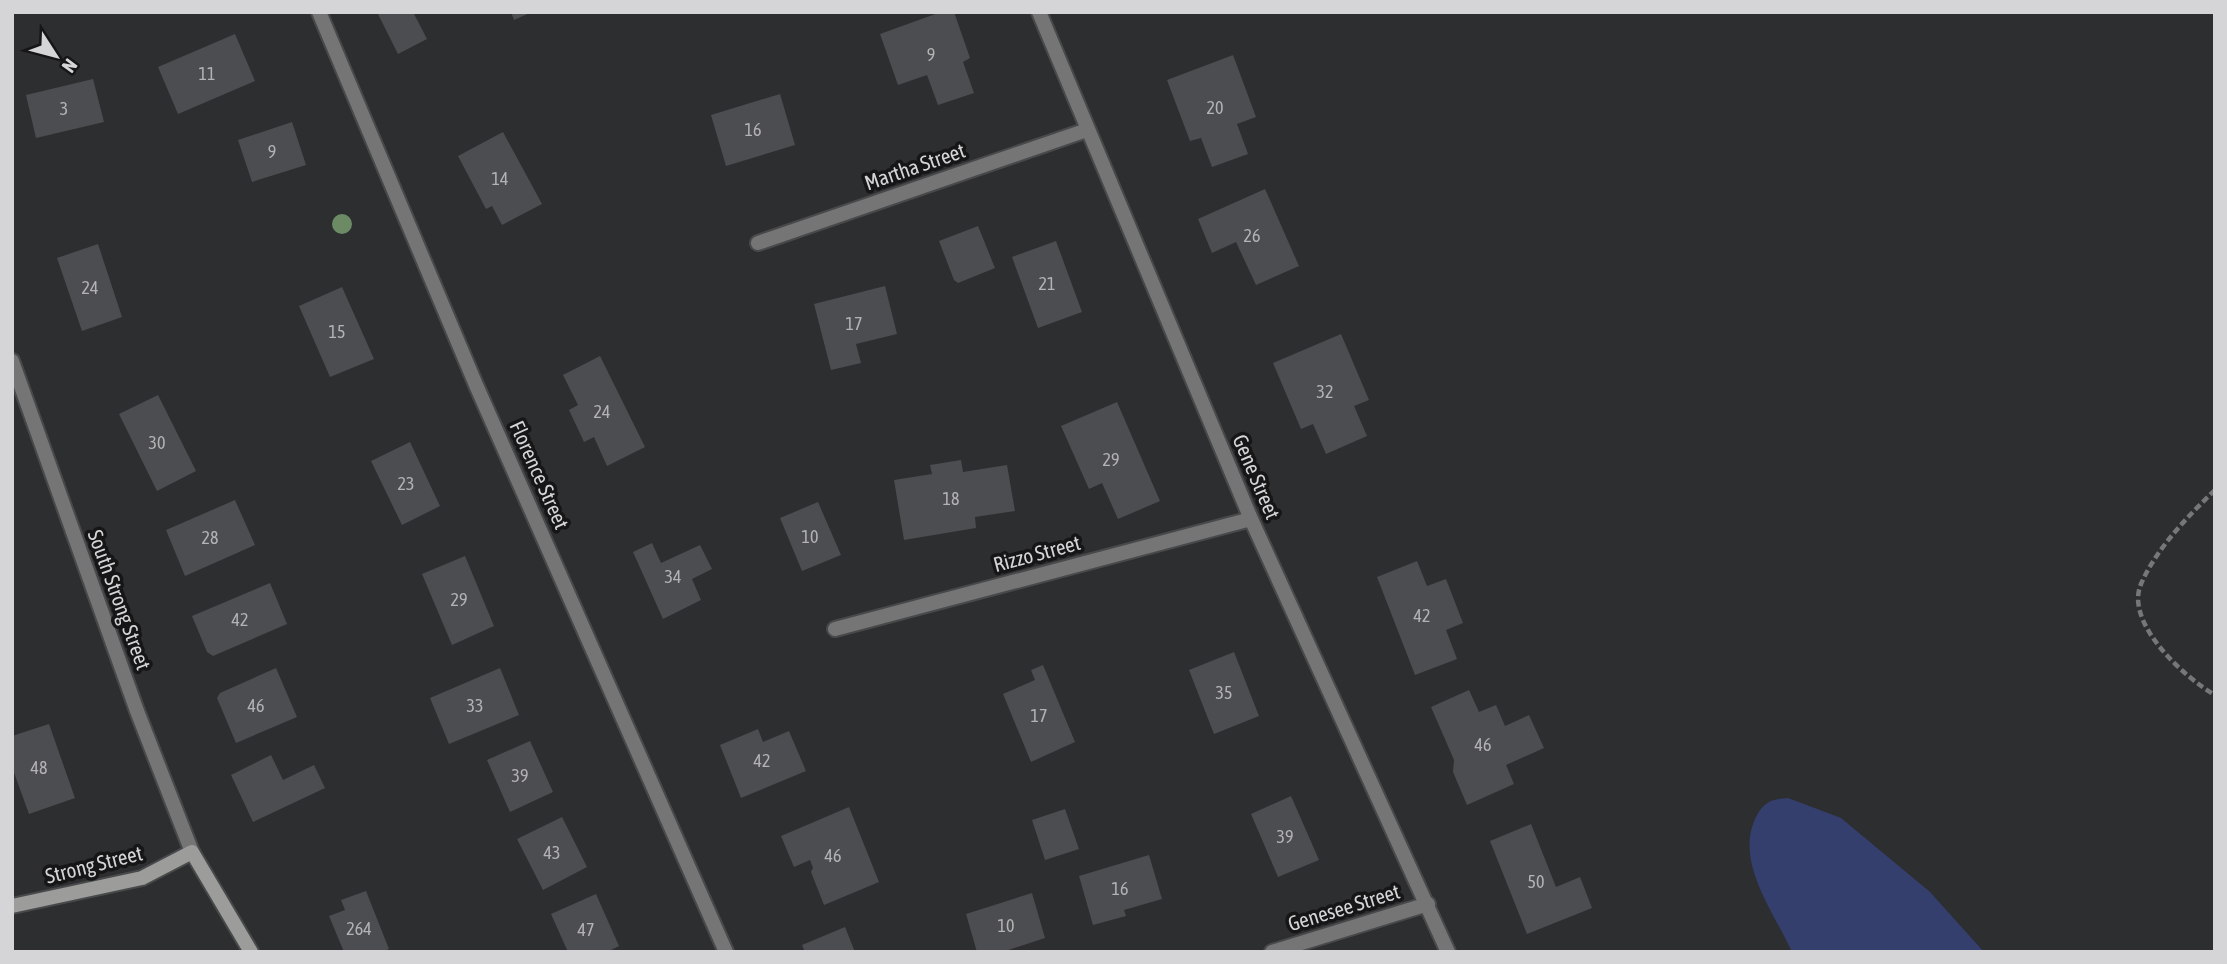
<svg xmlns="http://www.w3.org/2000/svg" width="2227" height="964" font-family="'Asap Condensed',sans-serif">
<style>
.water{fill:#353f6e}
.building{fill:#4c4d50}
.lines{fill:none;stroke-linecap:round;stroke-linejoin:round}
.street-casing{stroke:#48494b;stroke-width:18}
.secondary-casing{stroke:#48494b;stroke-width:18}
.path{stroke:#767779;stroke-width:4.5;stroke-dasharray:7 3.5;stroke-linecap:butt}
.street{stroke:#747574;stroke-width:14}
.secondary{stroke:#9c9d9b;stroke-width:14}
.tree{fill:#6c8b65}
.labels{text-anchor:middle;stroke-width:7;stroke-linejoin:round;paint-order:stroke}
.number-label{font-size:18px;fill:#b3b3b5}
.street-label{font-size:21px;fill:#d5d5d7;stroke:#161617}
</style>
<rect width="100%" height="100%" fill="#2d2e30"/>
<path class="water" d="M 1788,798 L 1841,818 L 1930,892 L 1984,952 L 1792,952 C 1773,910 1733,860 1757,815 C 1765,801 1773,799 1788,798 Z"/>
<path class="building" d="M 377,12 L 413,12 L 427,39 L 398,54 Z
M 511,12 L 532,12 L 514,20 Z
M 941,12 L 954,12 L 970,58 L 963,62 L 974,93 L 938,105 L 927,75 L 898,85 L 880,34 Z
M 235,34 L 255,81 L 178,114 L 158,67 Z
M 1233,55 L 1256,117 L 1237,124 L 1248,154 L 1212,167 L 1201,138 L 1190,141 L 1167,80 Z
M 93,79 L 104,122 L 36,138 L 26,95 Z
M 780,94 L 795,145 L 726,166 L 711,115 Z
M 292,122 L 306,165 L 252,182 L 238,140 Z
M 503,132 L 542,204 L 502,225 L 492,206 L 486,209 L 458,156 Z
M 1265,189 L 1299,266 L 1256,285 L 1236,242 L 1212,253 L 1198,219 Z
M 978,226 L 995,268 L 958,283 L 954,280 L 939,241 Z
M 1056,241 L 1082,312 L 1038,328 L 1012,257 Z
M 98,244 L 122,317 L 82,331 L 57,258 Z
M 885,286 L 897,334 L 856,344 L 861,363 L 831,370 L 814,304 Z
M 342,287 L 374,359 L 330,377 L 299,306 Z
M 1341,334 L 1369,400 L 1354,406 L 1367,436 L 1326,454 L 1313,424 L 1301,429 L 1273,363 Z
M 600,356 L 645,447 L 607,466 L 594,437 L 584,442 L 569,410 L 578,405 L 563,375 Z
M 158,395 L 196,471 L 157,491 L 119,414 Z
M 1117,402 L 1160,501 L 1118,519 L 1102,483 L 1089,489 L 1061,426 Z
M 410,442 L 440,506 L 402,525 L 371,461 Z
M 961,460 L 963,472 L 1007,465 L 1015,511 L 975,517 L 976,528 L 904,540 L 894,480 L 932,474 L 930,465 Z
M 235,500 L 255,545 L 185,576 L 166,530 Z
M 818,502 L 841,555 L 802,571 L 780,518 Z
M 652,543 L 661,563 L 700,545 L 712,569 L 692,579 L 701,600 L 663,619 L 633,552 Z
M 465,556 L 494,626 L 452,645 L 422,574 Z
M 1417,561 L 1427,586 L 1446,579 L 1463,623 L 1446,630 L 1457,659 L 1415,675 L 1377,577 Z
M 270,583 L 287,624 L 213,656 L 207,652 L 192,616 Z
M 1234,652 L 1259,716 L 1214,734 L 1189,670 Z
M 1043,665 L 1075,742 L 1031,762 L 1003,694 L 1035,680 L 1031,670 Z
M 276,668 L 297,717 L 236,743 L 217,698 L 220,693 Z
M 500,668 L 519,715 L 449,744 L 430,698 Z
M 1469,690 L 1479,712 L 1496,705 L 1505,726 L 1529,715 L 1544,748 L 1506,765 L 1514,784 L 1467,805 L 1453,772 L 1454,760 L 1431,707 Z
M 49,724 L 75,798 L 29,814 L 12,767 L 12,736 Z
M 758,729 L 763,742 L 789,731 L 806,771 L 741,798 L 720,745 Z
M 530,741 L 553,792 L 510,812 L 487,760 Z
M 271,755 L 283,780 L 314,765 L 325,788 L 253,822 L 231,775 Z
M 1291,796 L 1319,860 L 1278,877 L 1251,814 Z
M 849,807 L 879,882 L 824,905 L 811,872 L 813,868 L 810,860 L 794,867 L 781,836 Z
M 1065,809 L 1079,849 L 1045,860 L 1032,820 Z
M 562,817 L 587,867 L 543,890 L 517,839 Z
M 1531,824 L 1556,887 L 1580,877 L 1592,908 L 1527,934 L 1490,841 Z
M 1149,855 L 1162,899 L 1124,910 L 1126,916 L 1093,925 L 1079,876 Z
M 366,891 L 389,949 L 382,952 L 344,952 L 329,916 L 345,910 L 341,900 Z
M 1032,893 L 1045,938 L 1002,952 L 977,952 L 966,914 Z
M 596,894 L 619,946 L 607,952 L 568,952 L 551,914 Z
M 845,927 L 855,952 L 805,952 L 802,945 Z"/>
<g class="lines">
<g class="street-casing">
<path id="street" d="M 319,12 L 476,385 L 726,952
M 1039,12 L 1251,519 L 1448,952
M 758,243 L 1087,130
M 12,361 L 137,711 L 192,852
M 835,629 L 1251,519
M 1272,952 L 1428,904"/>
</g>
<g class="secondary-casing">
<path id="secondary" d="M 12,906 L 142,878 L 192,852 L 251,952"/>
</g>
<path class="path" d="M 2215,490 C 2188,516 2156,549 2141,584 C 2124,623 2185,678 2215,695"/>
<use href="#street" class="street"/>
<use href="#secondary" class="secondary"/>
</g>
<circle class="tree" cx="342" cy="224" r="10"/>
<g class="labels">
<g class="number-label">
<text x="931" y="61">9</text>
<text x="207" y="80">11</text>
<text x="1215" y="114">20</text>
<text x="64" y="115">3</text>
<text x="753" y="136">16</text>
<text x="272" y="158">9</text>
<text x="500" y="185">14</text>
<text x="1252" y="242">26</text>
<text x="1047" y="290">21</text>
<text x="90" y="294">24</text>
<text x="854" y="330">17</text>
<text x="337" y="338">15</text>
<text x="1325" y="398">32</text>
<text x="602" y="418">24</text>
<text x="157" y="449">30</text>
<text x="1111" y="466">29</text>
<text x="406" y="490">23</text>
<text x="951" y="505">18</text>
<text x="810" y="543">10</text>
<text x="210" y="544">28</text>
<text x="673" y="583">34</text>
<text x="459" y="606">29</text>
<text x="1422" y="622">42</text>
<text x="240" y="626">42</text>
<text x="1224" y="699">35</text>
<text x="256" y="712">46</text>
<text x="475" y="712">33</text>
<text x="1039" y="722">17</text>
<text x="1483" y="751">46</text>
<text x="762" y="767">42</text>
<text x="39" y="774">48</text>
<text x="520" y="782">39</text>
<text x="1285" y="843">39</text>
<text x="552" y="859">43</text>
<text x="833" y="862">46</text>
<text x="1536" y="888">50</text>
<text x="1120" y="895">16</text>
<text x="1006" y="932">10</text>
<text x="359" y="935">264</text>
<text x="586" y="936">47</text>
</g>
<g class="street-label">
<text transform="translate(915 167) rotate(-19)" y="7">Martha Street</text>
<text transform="translate(539 475) rotate(66)" y="7">Florence Street</text>
<text transform="translate(1256 477) rotate(67)" y="7">Gene Street</text>
<text transform="translate(1037 554) rotate(-15)" y="7">Rizzo Street</text>
<text transform="translate(119 600) rotate(70)" y="7">South Strong Street</text>
<text transform="translate(94 865) rotate(-14)" y="7">Strong Street</text>
<text transform="translate(1344 908) rotate(-17)" y="7">Genesee Street</text>
</g>
</g>
<rect width="2227" height="964" fill="none" stroke="#d5d5d7" stroke-width="28"/>
<g transform="translate(56 56) rotate(126)" stroke="#161617" stroke-width="5" paint-order="stroke">
<path d="M0-5L12 26L0 18L-12 26Z" fill="#d5d5d7"/>
<text y="-10" font-size="19" font-weight="bold" text-anchor="middle" fill="#d5d5d7">N</text>
</g>
</svg>
